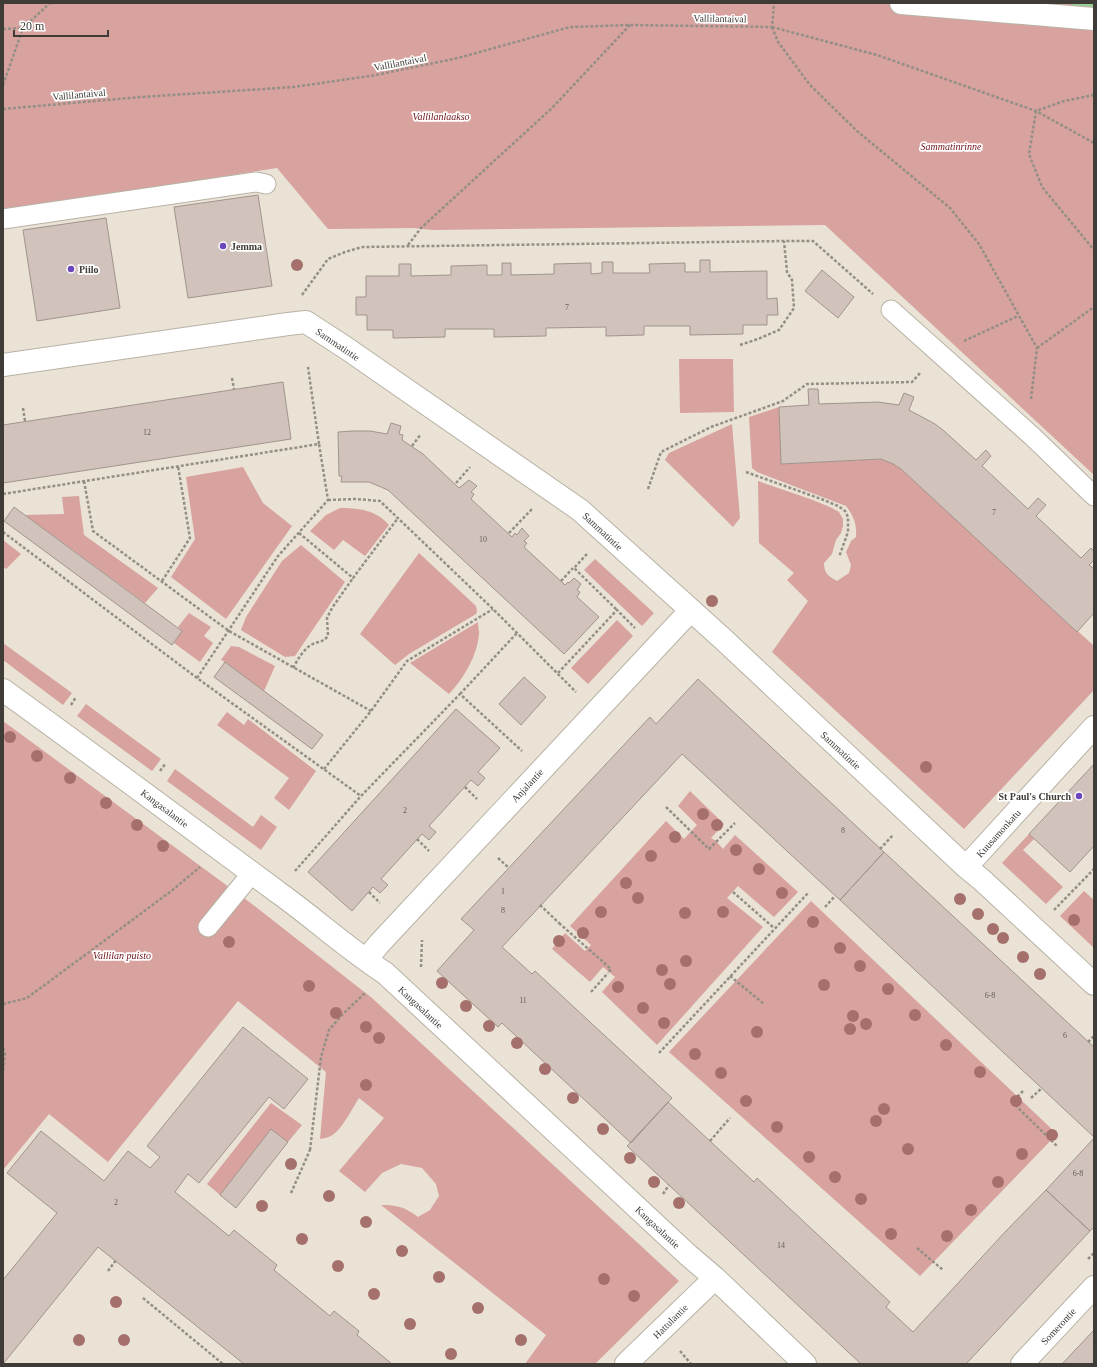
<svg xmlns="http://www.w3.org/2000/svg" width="1097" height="1367" font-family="Georgia,serif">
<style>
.green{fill:#d8a29e}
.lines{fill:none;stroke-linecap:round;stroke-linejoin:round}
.stream{stroke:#9acf98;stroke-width:9}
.building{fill:#d1c3bb;stroke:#a1948c}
.lane-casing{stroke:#b8b2a5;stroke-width:21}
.street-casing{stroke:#b8b2a5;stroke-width:24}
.path{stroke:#948f86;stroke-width:2.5;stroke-dasharray:3 2;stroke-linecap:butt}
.lane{stroke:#fff;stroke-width:19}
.street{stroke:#fff;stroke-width:22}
.tree{fill:#a5706c}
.poi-dot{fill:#6d46be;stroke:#fff;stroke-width:1.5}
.labels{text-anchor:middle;stroke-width:3.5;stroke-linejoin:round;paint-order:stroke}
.number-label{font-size:8px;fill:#645e58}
.street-label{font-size:10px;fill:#3f3c37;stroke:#fff}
.park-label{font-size:10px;font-style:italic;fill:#6d1217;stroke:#fff}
.poi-label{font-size:10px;font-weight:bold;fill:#3f3c37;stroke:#fff;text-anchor:start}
</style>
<rect width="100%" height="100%" fill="#e9e2d5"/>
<path class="green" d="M 3,3 L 1094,3 L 1094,475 L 825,225 L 433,230 L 413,228 L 328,229 L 277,168 L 3,211 Z
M 679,359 L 733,359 L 734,412 L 680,413 Z
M 779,407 L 782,464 L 881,459 L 893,464 L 901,469 L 1094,646 L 1094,690 L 964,829 L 772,652 L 808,601 L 787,580 L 794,573 L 759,543 L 758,481 L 813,500 L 832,508 L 839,512 L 843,519 L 843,526 L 841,533 L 836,540 L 832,554 L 824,563 C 824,573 828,576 837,581 L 849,573 L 851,565 L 846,552 L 851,541 L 856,537 C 857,525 854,516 846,506 L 757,472 L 752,468 L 749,417 Z
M 732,424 L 740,518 L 733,527 L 665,460 L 669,453 Z
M 243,467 L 263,503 L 292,526 L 226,619 L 171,577 L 195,539 L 186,477 Z
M 79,496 L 84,535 L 158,588 L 145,603 L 25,515 L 64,514 L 62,497 Z
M 340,508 C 359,508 376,510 389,525 L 365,556 L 343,540 L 334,550 L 310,531 L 326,515 Z
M 3,540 L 21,554 L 6,569 L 3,567 Z
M 301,545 L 345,582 L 295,656 L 285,657 L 241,630 L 246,617 L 282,561 Z
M 419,553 L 476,606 L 477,611 L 476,614 L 409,654 L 395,665 L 360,634 Z
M 595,559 L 654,613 L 642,626 L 584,570 Z
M 189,613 L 211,627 L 204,636 L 213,643 L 200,662 L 174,643 L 182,631 L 178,627 Z
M 617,620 L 633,636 L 588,684 L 571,668 Z
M 478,622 C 478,626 479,630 479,634 C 477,656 464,678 449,694 L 410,663 Z
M 3,643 L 72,693 L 63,705 L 3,660 Z
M 231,646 L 239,647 L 275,666 L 264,691 L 225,662 L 221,660 Z
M 86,704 L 161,759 L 152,771 L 77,716 Z
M 227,712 L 244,725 L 248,719 L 316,771 L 289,810 L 274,798 L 289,778 L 217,725 Z
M 3,721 L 252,904 L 372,998 L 679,1281 L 595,1364 L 525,1364 L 546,1335 L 381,1205 C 397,1205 405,1207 418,1217 L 430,1210 L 439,1196 L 436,1184 L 422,1168 L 401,1164 L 382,1173 L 365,1192 L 339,1171 L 384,1118 L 359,1098 C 352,1109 344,1125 335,1133 C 331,1137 325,1138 320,1139 L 326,1072 L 238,1001 L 108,1162 L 49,1114 L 3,1170 Z
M 175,769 L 253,827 L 261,815 L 277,827 L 261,850 L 167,781 Z
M 690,791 L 724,824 L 711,838 L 716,841 L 723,849 L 735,835 L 798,892 L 774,917 L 738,886 L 727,898 L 763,927 L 657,1045 L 602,992 L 615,977 L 603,967 L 590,982 L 552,949 L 565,933 L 585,951 L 591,945 L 570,926 L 666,821 L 684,839 L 697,825 L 678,806 Z
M 1029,834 L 1034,839 L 1023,850 L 1063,887 L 1046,904 L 1002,863 Z
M 1084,891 L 1094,900 L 1094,948 L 1060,916 Z
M 811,901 L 1057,1134 L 920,1276 L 669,1052 Z
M 271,1103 L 302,1125 L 288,1142 L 271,1130 L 220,1195 L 207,1184 Z"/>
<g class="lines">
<path class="stream" d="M 1076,3 L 1094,5"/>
</g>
<path class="building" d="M 258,195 L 272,286 L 188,298 L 174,207 Z
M 106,218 L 120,308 L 37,321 L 23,230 Z
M 700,260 L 710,260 L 710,272 L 767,271 L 767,299 L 777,298 L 778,315 L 767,315 L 767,325 L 743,325 L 743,334 L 690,335 L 690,326 L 644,326 L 644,335 L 606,336 L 606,327 L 546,328 L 546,336 L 494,337 L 494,329 L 445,329 L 445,337 L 393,338 L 393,330 L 367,330 L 367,315 L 356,315 L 356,297 L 366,297 L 366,276 L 399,276 L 399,264 L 411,264 L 411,276 L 451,275 L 451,266 L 487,265 L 487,275 L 502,275 L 502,263 L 511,263 L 511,275 L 554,274 L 554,264 L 591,263 L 591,274 L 602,273 L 602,262 L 613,262 L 613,273 L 650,273 L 649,264 L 685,263 L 685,272 L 700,272 Z
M 822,270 L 854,297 L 838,318 L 805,291 Z
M 283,382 L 291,439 L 3,483 L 3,425 Z
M 808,389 L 818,389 L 819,404 L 878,402 L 899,405 L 904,393 L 914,397 L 909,410 L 935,424 L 943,430 L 976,460 L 986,450 L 991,456 L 982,466 L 1028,509 L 1038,498 L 1046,505 L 1036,516 L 1081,558 L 1091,548 L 1094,552 L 1094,560 L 1089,565 L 1094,569 L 1094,613 L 1077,632 L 901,469 L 893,464 L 881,459 L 781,464 L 779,407 L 809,405 Z
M 391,423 L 401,426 L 399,434 L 403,435 L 402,440 L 423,454 L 459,488 L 469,480 L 477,486 L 471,492 L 474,494 L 471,499 L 512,537 L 515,533 L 517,535 L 522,528 L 529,536 L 524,541 L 527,543 L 524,547 L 565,585 L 568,582 L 569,583 L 574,578 L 581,584 L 577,590 L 580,592 L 577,597 L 599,617 L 564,654 L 388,490 L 369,482 L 341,482 L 342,476 L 339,476 L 338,432 L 353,431 L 370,431 L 387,434 Z
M 14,507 L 182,631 L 172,645 L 4,521 Z
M 225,662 L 323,735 L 312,749 L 214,677 Z
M 524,677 L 546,697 L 521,725 L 499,704 Z
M 698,679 L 884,852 L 840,900 L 682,754 L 502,947 L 532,974 L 535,971 L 672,1098 L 631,1143 L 502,1023 L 498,1027 L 437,971 L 474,930 L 461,919 L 650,717 L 656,724 Z
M 456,709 L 500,748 L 478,772 L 485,778 L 478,786 L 471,780 L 429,826 L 436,832 L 429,840 L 422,834 L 381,879 L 388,885 L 380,893 L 373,887 L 352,911 L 308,872 Z
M 1094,764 L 1094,846 L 1070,872 L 1029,834 Z
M 884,852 L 1094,1047 L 1094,1137 L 840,900 Z
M 243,1027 L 308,1079 L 284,1109 L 269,1097 L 199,1183 L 188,1174 L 175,1192 L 229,1236 L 234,1230 L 277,1265 L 274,1270 L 330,1316 L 334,1311 L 359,1331 L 357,1335 L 392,1364 L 244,1364 L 98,1247 L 3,1364 L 3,1280 L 57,1213 L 7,1173 L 41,1131 L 104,1181 L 128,1151 L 150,1168 L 160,1157 L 147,1146 Z
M 668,1102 L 754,1182 L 757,1178 L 890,1302 L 886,1307 L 913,1332 L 1005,1232 L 1046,1190 L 1090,1231 L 966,1364 L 861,1364 L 627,1146 Z
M 271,1129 L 288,1142 L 236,1208 L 220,1195 Z
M 1094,1138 L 1094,1227 L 1090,1231 L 1046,1190 Z
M 1094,1330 L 1094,1364 L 1062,1364 Z"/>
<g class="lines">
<g class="lane-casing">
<path id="lane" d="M 3,219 L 256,182 L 266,184
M 891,310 L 1033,437 L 1094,496
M 208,927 L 252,873"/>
</g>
<g class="street-casing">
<path id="street" d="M 901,3 L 1094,19
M 3,365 L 288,324 L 306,322 L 346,348 L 580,510 L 723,639 L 966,867 L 982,880 L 1094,984
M 3,690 C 96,757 187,825 279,893 C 315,919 348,949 385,973 L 688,1255 L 715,1278 L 805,1364
M 966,867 L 1094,727
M 366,960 L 379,944 L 690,611
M 626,1364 L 715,1278
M 1022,1364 L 1094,1287"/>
</g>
<path class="path" d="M 772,27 L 778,42 L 810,85 L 857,131 L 950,208 L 979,244 L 1037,348 L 1031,399
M 772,27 L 877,55 L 1036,111 L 1094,143
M 3,29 L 23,28 L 50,3
M 3,85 L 23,28
M 1094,95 L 1064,101 L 1036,111 L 1029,154 L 1042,187 L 1094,250
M 3,109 L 141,97 L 294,87 L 376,75 L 458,58 L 570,27 L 630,25 L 772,27 L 774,3
M 408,245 L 421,228 L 552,108 L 630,25
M 302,295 L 328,259 L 345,252 L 362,247 L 784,241 L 813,241 L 873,294
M 964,341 L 1018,316
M 740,345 L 758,339 L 779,330 L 794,308 L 792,280 L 787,272 L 784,241
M 1037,348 L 1094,307
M 232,378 L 234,389
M 23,408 L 25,421
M 412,446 L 421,434
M 746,472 L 824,500 L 838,506 L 845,511 L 848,517 L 848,532 L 839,557
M 84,481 L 93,531 L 229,631 L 371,711
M 456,483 L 470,467
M 648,489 L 661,452 L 711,427 L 783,401 L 807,384 L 912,382 L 921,372
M 3,494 L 319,444 L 308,367
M 328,500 L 356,499 L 380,501 L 493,609 L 576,692
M 3,532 L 197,678 L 361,796
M 299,533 L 353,578 L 398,518
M 509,533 L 532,509
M 587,554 L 574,568 L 617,610
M 162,581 L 190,538 L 178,466
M 561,581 L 573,568
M 293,668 C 298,659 303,650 311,645 C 318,641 322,643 328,636 L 327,618 L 332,608 L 353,578
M 558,673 L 617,610 L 635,628
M 197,678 L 278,556 L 328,500 L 319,444
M 460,694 L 517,633
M 71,705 L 76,697
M 324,769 L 371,711 L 407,661 L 493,609
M 160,771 L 166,763
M 465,787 L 477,799
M 666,807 L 709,849 L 735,823
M 417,839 L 429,851
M 880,849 L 893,835
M 498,858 L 509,868
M 295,871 L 361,796 L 460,694 L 522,751
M 369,892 L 380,903
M 733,892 L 774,928
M 540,905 L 559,923
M 825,907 L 835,896
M 1054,910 L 1094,869
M 559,923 L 611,969 L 608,973
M 421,967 L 422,940
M 730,976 L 764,1004
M 591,992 L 608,973
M 3,1004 L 27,998 L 170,892 L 200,867
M 1088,1042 L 1094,1036
M 3,1048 L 5,1052 L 3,1072
M 659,1053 L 809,892
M 1023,1091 L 1012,1102 L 1058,1147
M 1031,1098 L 1042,1088
M 710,1141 L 730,1118
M 310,1150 L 321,1057 L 329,1030 L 342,1015 L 365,993
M 291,1193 L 310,1150
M 663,1194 L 669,1185
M 917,1248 L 943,1270
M 1088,1259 L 1094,1253
M 108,1271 L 116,1260
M 143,1298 L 223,1364
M 680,1351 L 691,1364"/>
<use href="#lane" class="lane"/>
<use href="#street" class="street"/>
</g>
<g class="tree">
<circle cx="297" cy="265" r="6"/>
<circle cx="712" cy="601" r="6"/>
<circle cx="10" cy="737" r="6"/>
<circle cx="37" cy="756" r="6"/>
<circle cx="926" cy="767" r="6"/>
<circle cx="70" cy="778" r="6"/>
<circle cx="106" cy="803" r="6"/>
<circle cx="703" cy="814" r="6"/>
<circle cx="137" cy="825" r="6"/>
<circle cx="717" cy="825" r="6"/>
<circle cx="675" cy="837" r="6"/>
<circle cx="163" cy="846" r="6"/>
<circle cx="736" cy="850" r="6"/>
<circle cx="651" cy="856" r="6"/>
<circle cx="759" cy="869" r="6"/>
<circle cx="626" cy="883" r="6"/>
<circle cx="782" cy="893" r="6"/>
<circle cx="638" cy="898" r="6"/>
<circle cx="960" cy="899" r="6"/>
<circle cx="601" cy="912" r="6"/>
<circle cx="723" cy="912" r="6"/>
<circle cx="685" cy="913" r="6"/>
<circle cx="978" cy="914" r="6"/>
<circle cx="1074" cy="920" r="6"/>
<circle cx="813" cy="922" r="6"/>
<circle cx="993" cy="929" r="6"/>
<circle cx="583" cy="933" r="6"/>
<circle cx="1003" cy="938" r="6"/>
<circle cx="559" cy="941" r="6"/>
<circle cx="229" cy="942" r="6"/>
<circle cx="840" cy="948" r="6"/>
<circle cx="1023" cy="957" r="6"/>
<circle cx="686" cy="961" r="6"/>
<circle cx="860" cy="966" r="6"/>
<circle cx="662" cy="970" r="6"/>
<circle cx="1040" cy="974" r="6"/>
<circle cx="442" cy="983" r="6"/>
<circle cx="670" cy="984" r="6"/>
<circle cx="824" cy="985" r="6"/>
<circle cx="309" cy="986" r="6"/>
<circle cx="618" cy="987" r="6"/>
<circle cx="888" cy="989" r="6"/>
<circle cx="466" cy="1006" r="6"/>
<circle cx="643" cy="1008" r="6"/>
<circle cx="336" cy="1013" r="6"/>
<circle cx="915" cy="1015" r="6"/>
<circle cx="853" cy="1016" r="6"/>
<circle cx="664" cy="1023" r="6"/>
<circle cx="866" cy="1024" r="6"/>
<circle cx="489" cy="1026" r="6"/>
<circle cx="366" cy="1027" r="6"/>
<circle cx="850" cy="1029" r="6"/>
<circle cx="757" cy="1032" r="6"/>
<circle cx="379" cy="1038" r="6"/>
<circle cx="517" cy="1043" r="6"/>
<circle cx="946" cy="1045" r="6"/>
<circle cx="695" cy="1054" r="6"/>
<circle cx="545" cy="1069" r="6"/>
<circle cx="980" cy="1072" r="6"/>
<circle cx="721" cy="1073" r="6"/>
<circle cx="366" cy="1085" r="6"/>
<circle cx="573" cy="1098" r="6"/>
<circle cx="746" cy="1101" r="6"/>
<circle cx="1016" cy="1101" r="6"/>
<circle cx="884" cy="1109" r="6"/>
<circle cx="876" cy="1121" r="6"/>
<circle cx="777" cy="1127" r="6"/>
<circle cx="603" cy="1129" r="6"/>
<circle cx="1052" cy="1135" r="6"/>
<circle cx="908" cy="1149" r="6"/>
<circle cx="1022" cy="1154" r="6"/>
<circle cx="809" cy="1157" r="6"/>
<circle cx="630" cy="1158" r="6"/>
<circle cx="291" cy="1164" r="6"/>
<circle cx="835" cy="1177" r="6"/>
<circle cx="654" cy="1182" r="6"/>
<circle cx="998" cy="1182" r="6"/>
<circle cx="329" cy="1196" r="6"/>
<circle cx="861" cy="1199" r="6"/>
<circle cx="679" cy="1203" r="6"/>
<circle cx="262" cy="1206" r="6"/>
<circle cx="971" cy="1210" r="6"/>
<circle cx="366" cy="1222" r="6"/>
<circle cx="891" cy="1234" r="6"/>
<circle cx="947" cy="1236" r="6"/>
<circle cx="302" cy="1239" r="6"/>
<circle cx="402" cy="1251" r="6"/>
<circle cx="338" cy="1266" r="6"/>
<circle cx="439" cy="1277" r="6"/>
<circle cx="604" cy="1279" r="6"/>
<circle cx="374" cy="1294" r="6"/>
<circle cx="634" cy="1296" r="6"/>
<circle cx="116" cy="1302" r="6"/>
<circle cx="478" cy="1308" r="6"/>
<circle cx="410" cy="1324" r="6"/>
<circle cx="79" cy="1340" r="6"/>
<circle cx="124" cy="1340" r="6"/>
<circle cx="521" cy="1340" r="6"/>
<circle cx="451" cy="1354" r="6"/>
</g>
<g class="poi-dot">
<circle cx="223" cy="246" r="4"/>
<circle cx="71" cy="269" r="4"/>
<circle cx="1079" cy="796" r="4"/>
</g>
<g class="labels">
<g class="number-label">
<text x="567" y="310">7</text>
<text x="147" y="435">12</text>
<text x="994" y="515">7</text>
<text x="483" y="542">10</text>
<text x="405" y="813">2</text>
<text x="843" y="833">8</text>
<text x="503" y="894">1</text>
<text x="503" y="913">8</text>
<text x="990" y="998">6-8</text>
<text x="523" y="1003">11</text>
<text x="1065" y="1038">6</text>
<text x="1078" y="1176">6-8</text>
<text x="116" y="1205">2</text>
<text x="781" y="1248">14</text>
</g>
<g class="street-label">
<text transform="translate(720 18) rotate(1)" y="4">Vallilantaival</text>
<text transform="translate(400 62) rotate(-11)" y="4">Vallilantaival</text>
<text transform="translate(79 94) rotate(-5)" y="4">Vallilantaival</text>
<text transform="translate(338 344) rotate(34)" y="4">Sammatintie</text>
<text transform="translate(603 531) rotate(43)" y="4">Sammatintie</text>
<text transform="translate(841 750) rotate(43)" y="4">Sammatintie</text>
<text transform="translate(527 785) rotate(-47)" y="4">Anjalantie</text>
<text transform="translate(165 808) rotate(37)" y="4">Kangasalantie</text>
<text transform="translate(998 833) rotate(-48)" y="4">Kuusamonkatu</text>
<text transform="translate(421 1007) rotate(43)" y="4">Kangasalantie</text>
<text transform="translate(658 1227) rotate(43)" y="4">Kangasalantie</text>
<text transform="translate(670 1321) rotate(-45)" y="4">Hattulantie</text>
<text transform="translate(1058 1326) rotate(-47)" y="4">Somerontie</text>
</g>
<g class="park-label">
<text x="441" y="120">Vallilanlaakso</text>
<text x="951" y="150">Sammatinrinne</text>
<text x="122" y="959">Vallilan puisto</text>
</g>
<g class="poi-label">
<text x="231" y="250">Jemma</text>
<text x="79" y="273">Piilo</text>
<text x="1071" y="800" text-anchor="end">St Paul's Church</text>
</g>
</g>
<rect width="1097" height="1367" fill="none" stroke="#3f3c37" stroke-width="8"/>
<path d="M14 30v6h94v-6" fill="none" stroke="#3f3c37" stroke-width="2"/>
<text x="20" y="30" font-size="12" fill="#3f3c37" stroke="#ffffff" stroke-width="3" paint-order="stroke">20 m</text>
</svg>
